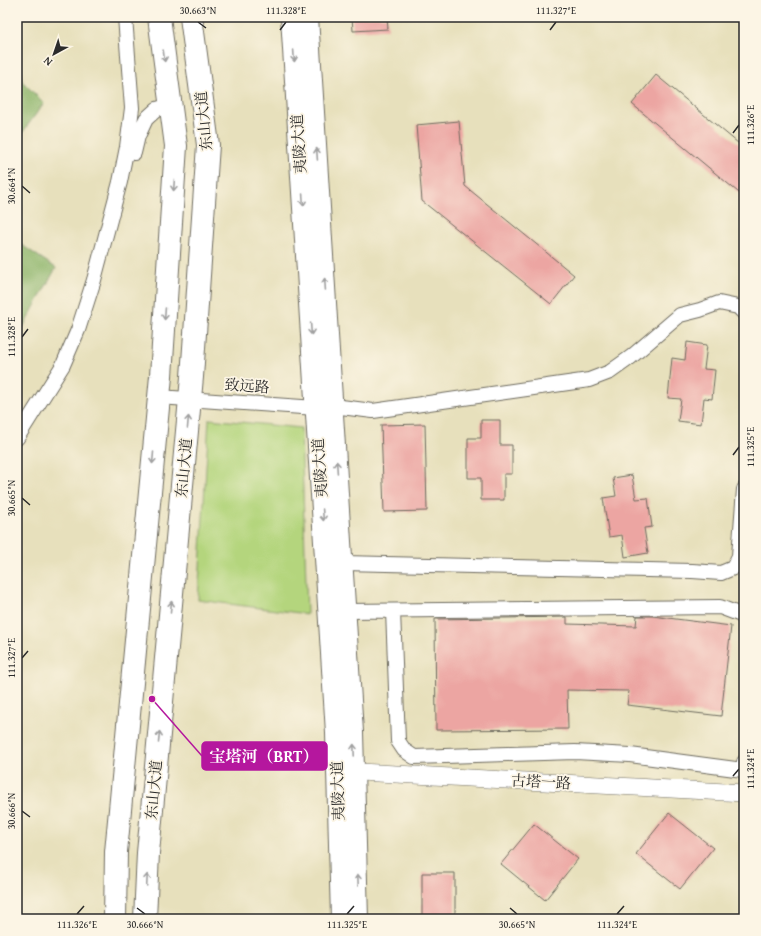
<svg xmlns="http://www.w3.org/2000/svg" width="761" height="936" font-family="'Gentium Book Plus','Noto Serif SC',serif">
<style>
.green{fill:#b4d57d;stroke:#708054}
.forest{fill:#8fb66c;stroke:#5d704c}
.building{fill:#eca5a2}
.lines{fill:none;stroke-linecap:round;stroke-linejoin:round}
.minor-casing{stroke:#6d6a5e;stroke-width:16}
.tertiary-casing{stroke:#6d6a5e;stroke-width:18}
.secondary-casing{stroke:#6d6a5e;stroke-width:22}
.primary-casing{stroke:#6d6a5e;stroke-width:24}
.minor{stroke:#fff;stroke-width:14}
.tertiary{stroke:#fff;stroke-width:17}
.secondary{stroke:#fff;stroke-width:20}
.primary{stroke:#fff;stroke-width:22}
.oneway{stroke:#a0a0a0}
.ticks{fill:none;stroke:#2b2b2b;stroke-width:1.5}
.labels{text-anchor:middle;stroke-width:3.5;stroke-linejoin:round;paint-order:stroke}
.street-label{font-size:15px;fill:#2b2b2b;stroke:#fcf5e5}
.leader{fill:none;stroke:#b5179e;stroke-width:1.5}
.callout-dot{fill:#b5179e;stroke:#fcf5e5;stroke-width:1.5}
.callout{fill:#b5179e;stroke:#b5179e;stroke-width:1.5}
.callout-label{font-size:16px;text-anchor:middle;font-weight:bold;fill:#fff}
.neatline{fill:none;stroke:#2b2b2b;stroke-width:1.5}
.ticks-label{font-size:10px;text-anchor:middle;fill:#2b2b2b}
</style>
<rect width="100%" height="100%" fill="#fcf5e5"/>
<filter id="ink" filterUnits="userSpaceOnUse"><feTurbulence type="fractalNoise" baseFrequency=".025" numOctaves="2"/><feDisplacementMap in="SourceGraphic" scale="8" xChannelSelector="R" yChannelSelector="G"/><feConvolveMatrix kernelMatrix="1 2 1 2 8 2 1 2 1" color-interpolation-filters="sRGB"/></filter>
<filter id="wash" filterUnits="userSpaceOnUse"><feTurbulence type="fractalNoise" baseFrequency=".012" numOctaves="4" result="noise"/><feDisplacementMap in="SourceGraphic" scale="16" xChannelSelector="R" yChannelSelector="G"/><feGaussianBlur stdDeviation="0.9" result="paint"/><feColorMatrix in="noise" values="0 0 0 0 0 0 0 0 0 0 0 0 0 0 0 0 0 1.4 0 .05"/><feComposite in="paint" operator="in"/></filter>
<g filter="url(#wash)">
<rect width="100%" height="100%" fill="#e7e0bc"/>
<path class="green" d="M 209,419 L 301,428 L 307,614 L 198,600 Z"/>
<path class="forest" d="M 17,35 L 22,81 L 44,103 L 17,140 Z
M 17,242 L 56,268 L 17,338 Z"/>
<g id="blocks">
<path class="building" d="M 352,17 L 387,17 L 388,29 L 353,31 Z
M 656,75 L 744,148 L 744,197 L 632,104 Z
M 459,121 L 465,186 L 574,275 L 551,304 L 422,201 L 416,125 Z
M 687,342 L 707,345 L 704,369 L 715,370 L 712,399 L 704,398 L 701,424 L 678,421 L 681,399 L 668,398 L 672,358 L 685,360 Z
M 481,420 L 500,420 L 500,445 L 512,445 L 512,474 L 504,474 L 504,500 L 481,500 L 481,478 L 468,478 L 468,438 L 481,438 Z
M 425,424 L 427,511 L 384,512 L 381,425 Z
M 632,475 L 636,499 L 648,498 L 652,527 L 644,528 L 648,553 L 625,557 L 622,535 L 609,537 L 603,498 L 616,496 L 613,478 Z
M 637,616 L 652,616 L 731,626 L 721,716 L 627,705 L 629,691 L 567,690 L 568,729 L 436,730 L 435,619 L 567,617 L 567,624 L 636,626 Z
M 669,813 L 713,848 L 680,889 L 636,854 Z
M 534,824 L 578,859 L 545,900 L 501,864 Z
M 422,873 L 455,873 L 455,919 L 422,919 Z"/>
</g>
</g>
<g filter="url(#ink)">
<use href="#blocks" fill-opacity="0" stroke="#6d6a5e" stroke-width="1"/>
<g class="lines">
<g class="minor-casing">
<path id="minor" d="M 134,153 L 138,136 L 146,119 L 157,109 L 171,105
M 159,397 L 316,408 L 333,406 L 373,411 L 589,380 L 610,372 L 631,357 L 680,315 L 700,310 L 719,303 L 738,307 L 744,313
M 17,438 L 63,365 L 78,330 L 94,280 L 120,182 L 127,147 L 132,108 L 125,17
M 343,563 L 692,571 L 721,573 L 733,568 L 739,556 L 744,489
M 346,611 L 720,607 L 741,615 L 744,618
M 393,611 L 398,741 L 404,750 L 414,757 L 575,752 L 630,755 L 743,770 L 744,762"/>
</g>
<g class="tertiary-casing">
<path id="tertiary" d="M 341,771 L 744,793"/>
</g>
<g class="secondary-casing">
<path id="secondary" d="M 291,17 L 336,733 L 341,919
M 308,17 L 353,732 L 358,919"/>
</g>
<g class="primary-casing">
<path id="primary" d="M 115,919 L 116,852 L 161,376 L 176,146 L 159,17
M 145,919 L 148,853 L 192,377 L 208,145 L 191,17"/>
</g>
<use href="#minor" class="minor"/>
<use href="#tertiary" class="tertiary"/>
<use href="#secondary" class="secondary"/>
<use href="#primary" class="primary"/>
</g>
<defs><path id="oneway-shaft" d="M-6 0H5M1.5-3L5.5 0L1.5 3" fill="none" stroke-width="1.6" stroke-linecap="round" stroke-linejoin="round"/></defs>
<g class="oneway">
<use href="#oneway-shaft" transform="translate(164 56) rotate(82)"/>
<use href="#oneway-shaft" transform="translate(294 56) rotate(86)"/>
<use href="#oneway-shaft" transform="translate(317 154) rotate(-94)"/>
<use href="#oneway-shaft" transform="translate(174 185) rotate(94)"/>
<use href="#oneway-shaft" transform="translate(303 200) rotate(86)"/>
<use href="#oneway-shaft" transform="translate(325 284) rotate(-94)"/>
<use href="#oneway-shaft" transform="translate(165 314) rotate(94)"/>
<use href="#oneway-shaft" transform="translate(311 329) rotate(86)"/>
<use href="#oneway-shaft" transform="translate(188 422) rotate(-85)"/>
<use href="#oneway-shaft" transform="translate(153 458) rotate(95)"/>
<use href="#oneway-shaft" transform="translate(337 467) rotate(-94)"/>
<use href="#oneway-shaft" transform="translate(323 515) rotate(86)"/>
<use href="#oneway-shaft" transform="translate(171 607) rotate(-85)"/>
<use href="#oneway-shaft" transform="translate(159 737) rotate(-85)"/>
<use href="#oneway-shaft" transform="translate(354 750) rotate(-92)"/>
<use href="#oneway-shaft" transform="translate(147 880) rotate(-87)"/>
<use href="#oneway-shaft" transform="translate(358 880) rotate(-92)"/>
</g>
</g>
<path class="ticks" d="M 198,22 L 206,28M 280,30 L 286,22M 550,30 L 556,22M 733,133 L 739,125M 22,186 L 30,193M 22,337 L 28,329M 733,455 L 739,447M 22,498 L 30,505M 22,658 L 28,651M 733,776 L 739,769M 22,811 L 30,817M 137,908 L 145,914M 510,908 L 517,914M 77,914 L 84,906M 347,914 L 354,906M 617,914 L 624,906"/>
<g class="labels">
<g class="street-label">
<text transform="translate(204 121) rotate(-96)" y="5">东山大道</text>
<text transform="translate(299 144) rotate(-94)" y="5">夷陵大道</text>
<text transform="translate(247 386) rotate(4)" y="5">致远路</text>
<text transform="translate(184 468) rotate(-85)" y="5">东山大道</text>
<text transform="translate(320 468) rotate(-94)" y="5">夷陵大道</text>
<text transform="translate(541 782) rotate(3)" y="5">古塔一路</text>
<text transform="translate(154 790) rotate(-85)" y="5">东山大道</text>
<text transform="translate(338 791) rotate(-92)" y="5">夷陵大道</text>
</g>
</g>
<path class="leader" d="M152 699L202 756"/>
<circle class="callout-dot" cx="152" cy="699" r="4"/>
<rect class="callout" x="202" y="742" width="125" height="28" rx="4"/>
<g class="callout-label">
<text x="264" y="762">宝塔河（BRT）</text>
</g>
<rect width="761" height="936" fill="none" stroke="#fcf5e5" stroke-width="44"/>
<g transform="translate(54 54) rotate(220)" stroke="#fcf5e5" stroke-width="3" paint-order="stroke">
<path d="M0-3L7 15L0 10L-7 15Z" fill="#2b2b2b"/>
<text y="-6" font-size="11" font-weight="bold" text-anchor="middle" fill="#2b2b2b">N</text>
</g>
<rect x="22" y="22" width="717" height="892" class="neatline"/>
<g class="ticks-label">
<text x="198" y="14">30.663°N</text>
<text x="286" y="14">111.328°E</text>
<text x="556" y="14">111.327°E</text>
<text transform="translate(750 125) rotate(-90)" y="4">111.326°E</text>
<text transform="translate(11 186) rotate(-90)" y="4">30.664°N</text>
<text transform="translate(11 337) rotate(-90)" y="4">111.328°E</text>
<text transform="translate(750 447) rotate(-90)" y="4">111.325°E</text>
<text transform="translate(11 498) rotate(-90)" y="4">30.665°N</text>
<text transform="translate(11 658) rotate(-90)" y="4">111.327°E</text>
<text transform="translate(750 769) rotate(-90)" y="4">111.324°E</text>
<text transform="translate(11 811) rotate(-90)" y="4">30.666°N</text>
<text x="77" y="928">111.326°E</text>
<text x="145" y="928">30.666°N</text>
<text x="347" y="928">111.325°E</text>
<text x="517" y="928">30.665°N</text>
<text x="617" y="928">111.324°E</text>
</g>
</svg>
